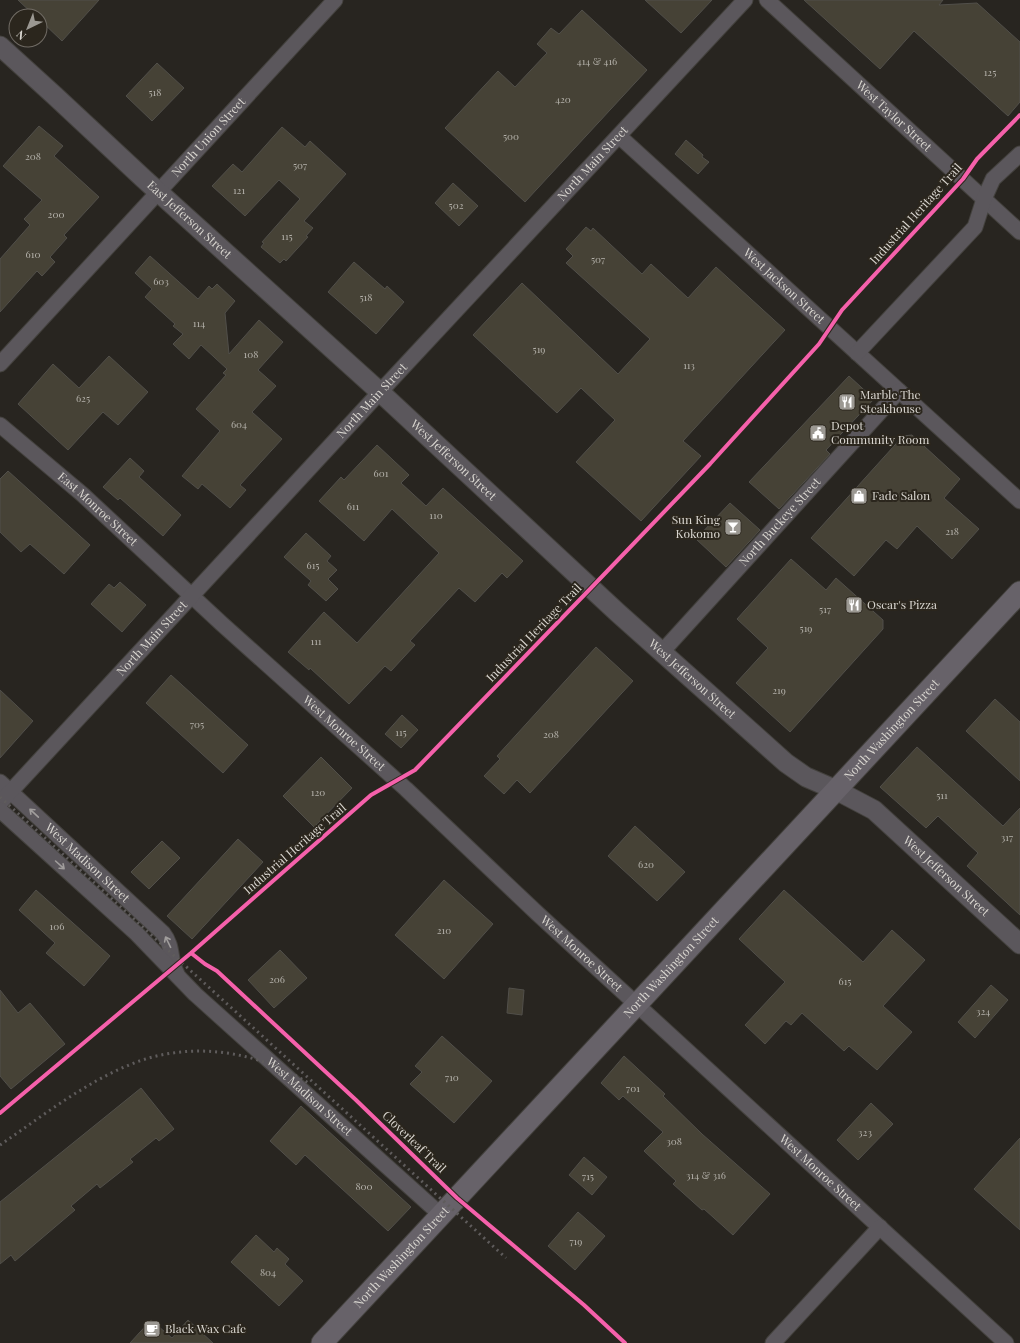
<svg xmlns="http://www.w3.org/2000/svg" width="1020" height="1343" font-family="'Playfair Display',serif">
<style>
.building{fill:#464236;stroke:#514f4a}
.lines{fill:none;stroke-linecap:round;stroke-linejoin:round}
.minor-casing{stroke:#43413d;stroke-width:17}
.tertiary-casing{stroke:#43413d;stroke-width:21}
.secondary-casing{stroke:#43413d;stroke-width:23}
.minor{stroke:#5b575c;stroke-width:15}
.tertiary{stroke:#5b575c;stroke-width:19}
.secondary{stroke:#676269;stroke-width:21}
.rail{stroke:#5f5c5c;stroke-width:3;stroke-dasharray:2 4;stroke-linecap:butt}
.cycleway-casing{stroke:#2b261d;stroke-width:6}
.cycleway{stroke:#f560ab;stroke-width:4}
.oneway{stroke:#a09d9c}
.labels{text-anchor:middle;stroke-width:4;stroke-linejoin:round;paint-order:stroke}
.number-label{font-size:10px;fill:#b4b1aa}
.street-label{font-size:12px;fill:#d9d6d0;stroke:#2b261d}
.poi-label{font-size:12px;fill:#d9d6d0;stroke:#2b261d;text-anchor:start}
</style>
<rect width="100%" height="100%" fill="#282520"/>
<path class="building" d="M 18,0 L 99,0 L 62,41 L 40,20 L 40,16 L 35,16 Z
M 645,0 L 712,0 L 681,33 Z
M 804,0 L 943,0 L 939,5 L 977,3 L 1020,42 L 1020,102 L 1008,116 L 914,31 L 880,69 Z
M 582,10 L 647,70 L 525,202 L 445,128 L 498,71 L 515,87 L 547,53 L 537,44 L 551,28 L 559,34 Z
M 157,63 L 184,88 L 152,121 L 126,96 Z
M 39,126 L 63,146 L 54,156 L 99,197 L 64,235 L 67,238 L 50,257 L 55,262 L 42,276 L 37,271 L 0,312 L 0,259 L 30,225 L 24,219 L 42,200 L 3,166 Z
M 282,127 L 305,147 L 310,141 L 346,174 L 304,221 L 313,228 L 306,236 L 308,237 L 286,261 L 284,259 L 280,263 L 261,247 L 264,243 L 262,242 L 300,199 L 279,180 L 245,216 L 212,186 L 233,164 L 242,172 Z
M 686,140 L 703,155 L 702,157 L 709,162 L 698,174 L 675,154 Z
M 453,183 L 478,206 L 459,226 L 435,203 Z
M 586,227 L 591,231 L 593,228 L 642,274 L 651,264 L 688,298 L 716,267 L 785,330 L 683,441 L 701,456 L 641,521 L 576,462 L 615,420 L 581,388 L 557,413 L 473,335 L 522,283 L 618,374 L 650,339 L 566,263 L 573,256 L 566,249 Z
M 150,256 L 198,299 L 209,286 L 212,289 L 217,284 L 235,301 L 225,313 L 229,354 L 259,320 L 283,342 L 258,370 L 276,386 L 252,412 L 282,439 L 240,485 L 246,490 L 230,508 L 202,484 L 198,489 L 182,476 L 220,431 L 196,409 L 226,375 L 223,373 L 227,369 L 201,345 L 189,359 L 173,344 L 183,334 L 173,326 L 175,324 L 145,297 L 152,289 L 135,273 Z
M 354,262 L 385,289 L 387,286 L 404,302 L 376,334 L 328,292 Z
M 109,356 L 148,392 L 118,425 L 103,412 L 68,450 L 18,404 L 53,364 L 79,388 Z
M 849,376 L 874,399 L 826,450 L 830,454 L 779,509 L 749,482 Z
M 912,435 L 960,479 L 944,498 L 979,529 L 952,559 L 917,526 L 897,549 L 886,540 L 854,576 L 811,538 L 903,436 Z
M 377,445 L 409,475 L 401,483 L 426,506 L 443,488 L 523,561 L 507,578 L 502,573 L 475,602 L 459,588 L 410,641 L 415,645 L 391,671 L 385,666 L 349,704 L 310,668 L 309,670 L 288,652 L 324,612 L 357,643 L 439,553 L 392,509 L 364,541 L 319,501 L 341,477 L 344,480 Z
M 130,458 L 144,471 L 139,477 L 181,515 L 163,536 L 120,498 L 118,500 L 103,487 Z
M 8,471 L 90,545 L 64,574 L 30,544 L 21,552 L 0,532 L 0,479 Z
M 730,503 L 760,530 L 726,567 L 696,539 Z
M 306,533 L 331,556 L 327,561 L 337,570 L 328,579 L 338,589 L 326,601 L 308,585 L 311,581 L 284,557 Z
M 791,559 L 826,590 L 836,578 L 883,620 L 883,629 L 790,732 L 736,683 L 768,648 L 737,619 Z
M 120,582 L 146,605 L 122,632 L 91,604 L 109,584 L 114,588 Z
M 596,647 L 633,681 L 530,793 L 517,780 L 504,794 L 484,776 L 500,759 L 497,756 Z
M 171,675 L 248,745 L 223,773 L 146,703 Z
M 0,690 L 33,721 L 0,758 Z
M 995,699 L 1020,722 L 1020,781 L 966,731 Z
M 402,715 L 418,730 L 401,748 L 385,734 Z
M 917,747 L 1003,826 L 1020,808 L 1020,915 L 967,866 L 978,853 L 938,816 L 926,828 L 880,787 Z
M 321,757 L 352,788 L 314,827 L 283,796 Z
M 635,826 L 685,872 L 657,901 L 608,856 Z
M 238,839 L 263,862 L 192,939 L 167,916 Z
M 162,841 L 180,858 L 149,889 L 131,872 Z
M 444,880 L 493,924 L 444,979 L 395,935 Z
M 36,890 L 110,956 L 84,986 L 46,953 L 55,943 L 19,910 Z
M 784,890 L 863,962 L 892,930 L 925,960 L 883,1006 L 912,1032 L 877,1070 L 849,1046 L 844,1051 L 802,1013 L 791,1025 L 786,1021 L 765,1044 L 745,1025 L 785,982 L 739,939 Z
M 280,950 L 307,978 L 274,1008 L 248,980 Z
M 991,985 L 1008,1000 L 975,1038 L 958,1022 Z
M 509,988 L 524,990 L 522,1015 L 507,1013 Z
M 0,990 L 18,1013 L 30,1003 L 65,1044 L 11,1089 L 0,1076 Z
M 442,1036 L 492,1081 L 454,1123 L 410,1084 L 422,1072 L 415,1066 Z
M 624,1056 L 665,1094 L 663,1096 L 702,1134 L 770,1194 L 733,1235 L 704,1209 L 702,1210 L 673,1184 L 676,1181 L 644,1151 L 663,1132 L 623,1096 L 619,1100 L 601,1083 Z
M 141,1088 L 174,1129 L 159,1141 L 156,1138 L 130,1159 L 133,1162 L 100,1188 L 97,1184 L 71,1206 L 75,1210 L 15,1261 L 11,1255 L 0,1264 L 0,1202 Z
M 871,1103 L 893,1124 L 858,1160 L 837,1140 Z
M 301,1106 L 411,1207 L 388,1231 L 305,1155 L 296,1165 L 270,1141 Z
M 1020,1138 L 1020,1230 L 974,1189 Z
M 584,1157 L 607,1177 L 592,1195 L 569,1175 Z
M 578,1212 L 605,1236 L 575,1270 L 548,1246 Z
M 256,1235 L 274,1252 L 277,1248 L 289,1259 L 285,1264 L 303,1281 L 279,1306 L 231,1262 Z
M 151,1320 L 172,1338 L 188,1320 L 213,1343 L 130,1343 Z"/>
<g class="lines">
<g class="minor-casing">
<g id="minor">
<path id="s1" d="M 767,0 L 1020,232"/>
<path id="s2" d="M 619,136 L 1020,501"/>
<path d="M 857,353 L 975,227 L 984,199 L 993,179 L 1020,154"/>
<path id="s3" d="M 0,364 L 335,0"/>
<path id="s4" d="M 0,425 L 82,494 L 222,624 L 406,789 L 538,914 L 1006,1343"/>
<path id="s5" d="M 661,653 L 899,391"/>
<path id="s6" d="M 0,782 L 163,933 C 174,947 169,960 177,974"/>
<path id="s7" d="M 0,803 L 380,392 L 745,0"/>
<path id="s8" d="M 0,810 L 137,934 L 195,994 L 441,1215"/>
<path d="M 773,1343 L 880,1227"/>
</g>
</g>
<g class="tertiary-casing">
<g id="tertiary">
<path id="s9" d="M 0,46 L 55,96 L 144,179 L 380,392 L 618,613 L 786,763 L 806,777 L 836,790 L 874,810 L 1020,944"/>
</g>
</g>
<g class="secondary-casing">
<g id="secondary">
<path id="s10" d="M 322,1343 L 1020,592"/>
</g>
</g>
<use href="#minor" class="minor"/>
<use href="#tertiary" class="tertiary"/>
<use href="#secondary" class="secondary"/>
<path class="rail" d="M 0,797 L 506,1258
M 0,1145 C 41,1117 83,1084 129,1065 C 189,1040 256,1050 310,1084"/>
<g class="cycleway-casing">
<path id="cycleway" d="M 191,953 L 205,964 L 217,971 L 356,1100 L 457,1198 L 584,1305 L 625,1343
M 0,1113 L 191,953 L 371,795 L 415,770 L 591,588 L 710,464 L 819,344 L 842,310 L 963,179 L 977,159 L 1020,115"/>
</g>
<use href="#cycleway" class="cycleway"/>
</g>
<defs><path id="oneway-shaft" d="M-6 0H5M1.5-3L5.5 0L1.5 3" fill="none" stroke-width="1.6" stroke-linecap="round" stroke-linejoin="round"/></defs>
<g class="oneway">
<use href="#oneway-shaft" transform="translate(34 813) rotate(-137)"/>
<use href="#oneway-shaft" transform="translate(60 865) rotate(42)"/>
<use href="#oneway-shaft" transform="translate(168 942) rotate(-116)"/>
</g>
<defs>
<g id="restaurant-square" transform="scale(0.9)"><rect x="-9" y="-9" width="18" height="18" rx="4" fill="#9b9892" stroke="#2b261d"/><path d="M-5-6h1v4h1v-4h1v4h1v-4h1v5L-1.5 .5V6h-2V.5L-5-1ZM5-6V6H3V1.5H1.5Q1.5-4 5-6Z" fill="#fff"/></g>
<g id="civic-square" transform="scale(0.9)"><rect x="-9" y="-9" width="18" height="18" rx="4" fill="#9b9892" stroke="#2b261d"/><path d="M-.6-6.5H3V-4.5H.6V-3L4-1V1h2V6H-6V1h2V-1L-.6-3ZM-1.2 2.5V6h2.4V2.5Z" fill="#fff"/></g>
<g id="shop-square" transform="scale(0.9)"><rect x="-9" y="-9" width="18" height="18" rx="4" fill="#9b9892" stroke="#2b261d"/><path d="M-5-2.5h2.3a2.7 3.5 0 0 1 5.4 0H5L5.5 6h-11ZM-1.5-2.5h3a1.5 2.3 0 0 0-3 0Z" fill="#fff"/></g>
<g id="bar-square" transform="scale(0.9)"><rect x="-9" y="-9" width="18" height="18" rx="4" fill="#9b9892" stroke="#2b261d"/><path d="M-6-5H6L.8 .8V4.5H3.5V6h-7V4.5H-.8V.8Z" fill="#fff"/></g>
<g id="cafe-square" transform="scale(0.9)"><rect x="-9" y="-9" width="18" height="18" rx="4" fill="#9b9892" stroke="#2b261d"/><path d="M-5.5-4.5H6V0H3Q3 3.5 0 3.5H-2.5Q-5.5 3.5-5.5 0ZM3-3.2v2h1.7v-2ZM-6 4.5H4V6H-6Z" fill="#fff"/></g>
</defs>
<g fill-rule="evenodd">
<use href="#restaurant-square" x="847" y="402"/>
<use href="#civic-square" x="818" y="433"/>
<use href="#shop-square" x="859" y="496"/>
<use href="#bar-square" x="733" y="527"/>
<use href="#restaurant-square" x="854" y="605"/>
<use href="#cafe-square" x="152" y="1329"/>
</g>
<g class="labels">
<g class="number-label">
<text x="597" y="65">414 &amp; 416</text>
<text x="990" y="76">125</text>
<text x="155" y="96">518</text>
<text x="563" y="103">420</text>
<text x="511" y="140">500</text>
<text x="33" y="160">208</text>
<text x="300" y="169">507</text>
<text x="239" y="194">121</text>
<text x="456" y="209">502</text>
<text x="56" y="218">200</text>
<text x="287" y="240">115</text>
<text x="33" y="258">610</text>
<text x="598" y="263">507</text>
<text x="161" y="285">603</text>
<text x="366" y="301">518</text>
<text x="199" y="327">114</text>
<text x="539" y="353">519</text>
<text x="251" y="358">108</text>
<text x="689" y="369">113</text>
<text x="83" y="402">625</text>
<text x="239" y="428">604</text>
<text x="381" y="477">601</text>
<text x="353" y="510">611</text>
<text x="436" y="519">110</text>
<text x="952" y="535">218</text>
<text x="313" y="569">615</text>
<text x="825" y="613">517</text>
<text x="806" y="632">519</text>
<text x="316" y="645">111</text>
<text x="779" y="694">219</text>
<text x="197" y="728">705</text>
<text x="401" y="736">115</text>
<text x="551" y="738">208</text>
<text x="318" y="796">120</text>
<text x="942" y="799">511</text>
<text x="1007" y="841">317</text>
<text x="646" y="868">620</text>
<text x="57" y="930">106</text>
<text x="444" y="934">210</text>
<text x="277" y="983">206</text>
<text x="845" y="985">615</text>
<text x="983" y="1015">324</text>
<text x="452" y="1081">710</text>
<text x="633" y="1092">701</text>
<text x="865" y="1136">323</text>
<text x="674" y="1145">308</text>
<text x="706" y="1179">314 &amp; 316</text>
<text x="588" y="1180">715</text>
<text x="364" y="1190">800</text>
<text x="576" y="1245">719</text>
<text x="268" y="1276">804</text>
</g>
<g class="street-label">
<text dy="4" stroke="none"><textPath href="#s1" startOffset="172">West Taylor Street</textPath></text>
<text dy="4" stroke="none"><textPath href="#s3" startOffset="308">North Union Street</textPath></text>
<text dy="4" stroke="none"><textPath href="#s7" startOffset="872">North Main Street</textPath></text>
<text transform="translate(916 214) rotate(-48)" y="4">Industrial Heritage Trail</text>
<text dy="4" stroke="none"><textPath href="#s9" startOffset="257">East Jefferson Street</textPath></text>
<text dy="4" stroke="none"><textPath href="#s2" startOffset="223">West Jackson Street</textPath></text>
<text dy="4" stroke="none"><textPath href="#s7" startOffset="548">North Main Street</textPath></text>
<text dy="4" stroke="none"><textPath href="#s9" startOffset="614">West Jefferson Street</textPath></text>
<text dy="4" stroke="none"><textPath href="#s4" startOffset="129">East Monroe Street</textPath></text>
<text dy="4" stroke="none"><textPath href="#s5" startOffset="177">North Buckeye Street</textPath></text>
<text transform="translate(534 633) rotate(-46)" y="4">Industrial Heritage Trail</text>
<text dy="4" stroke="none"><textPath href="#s7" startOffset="224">North Main Street</textPath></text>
<text dy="4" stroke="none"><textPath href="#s9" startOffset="938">West Jefferson Street</textPath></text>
<text dy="4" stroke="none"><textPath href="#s10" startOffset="837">North Washington Street</textPath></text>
<text dy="4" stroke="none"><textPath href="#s4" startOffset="462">West Monroe Street</textPath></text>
<text transform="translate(295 849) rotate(-41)" y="4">Industrial Heritage Trail</text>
<text dy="4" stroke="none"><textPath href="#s6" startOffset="119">West Madison Street</textPath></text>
<text dy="4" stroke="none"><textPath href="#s9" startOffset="1262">West Jefferson Street</textPath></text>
<text dy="4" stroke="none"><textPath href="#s4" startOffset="786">West Monroe Street</textPath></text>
<text dy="4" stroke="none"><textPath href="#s10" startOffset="513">North Washington Street</textPath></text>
<text dy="4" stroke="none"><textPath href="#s8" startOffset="422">West Madison Street</textPath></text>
<text transform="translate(414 1142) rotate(44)" y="4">Cloverleaf Trail</text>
<text dy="4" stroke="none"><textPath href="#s4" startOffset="1110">West Monroe Street</textPath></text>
<text dy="4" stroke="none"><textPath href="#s10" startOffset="117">North Washington Street</textPath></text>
</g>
<g class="poi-label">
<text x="860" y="399">Marble The<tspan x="860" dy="14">Steakhouse</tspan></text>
<text x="831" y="430">Depot<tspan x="831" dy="14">Community Room</tspan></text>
<text x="872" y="500">Fade Salon</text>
<text x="720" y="524" text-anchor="end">Sun King<tspan x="720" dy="14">Kokomo</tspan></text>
<text x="867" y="609">Oscar's Pizza</text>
<text x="165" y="1333">Black Wax Cafe</text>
</g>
</g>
<g transform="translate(28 28) rotate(223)"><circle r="19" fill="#2b261d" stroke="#716c65"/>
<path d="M0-3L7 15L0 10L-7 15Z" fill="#9b9892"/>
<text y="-6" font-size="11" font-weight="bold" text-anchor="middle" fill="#d9d6d0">N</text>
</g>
</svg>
